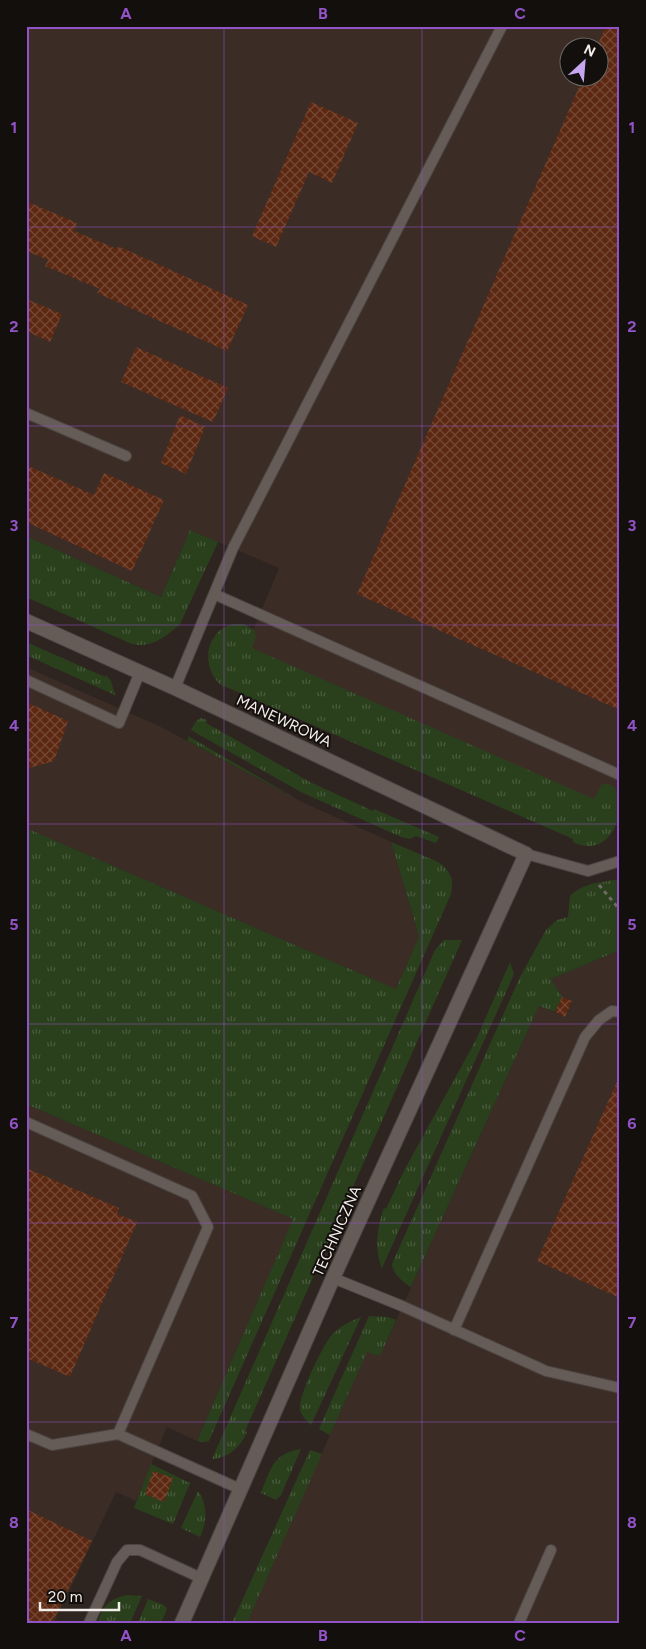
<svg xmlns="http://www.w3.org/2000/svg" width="646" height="1649" font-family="Figtree,sans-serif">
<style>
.built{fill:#3b2c26;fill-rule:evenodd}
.grass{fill:url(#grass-tufts)}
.building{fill:url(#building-cross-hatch)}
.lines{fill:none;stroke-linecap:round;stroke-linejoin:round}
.service-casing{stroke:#4b4441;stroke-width:12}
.minor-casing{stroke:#4b4441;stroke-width:16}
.path{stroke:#706865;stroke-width:3;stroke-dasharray:4 4;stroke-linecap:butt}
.service{stroke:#655b57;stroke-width:10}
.minor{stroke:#655b57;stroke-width:14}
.grid{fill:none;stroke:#9353c8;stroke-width:1;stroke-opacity:0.55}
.labels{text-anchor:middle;stroke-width:4;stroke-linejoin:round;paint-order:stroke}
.street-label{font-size:15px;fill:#f3edeb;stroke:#130f0d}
.neatline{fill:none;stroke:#9353c8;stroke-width:2}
.grid-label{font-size:16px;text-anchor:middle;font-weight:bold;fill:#9353c8}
</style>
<defs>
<pattern id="grass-tufts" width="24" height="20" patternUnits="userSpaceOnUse" patternTransform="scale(1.25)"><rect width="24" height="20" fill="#2a401c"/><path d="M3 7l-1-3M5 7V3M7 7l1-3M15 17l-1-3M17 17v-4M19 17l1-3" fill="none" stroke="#495c3d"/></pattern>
<pattern id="building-cross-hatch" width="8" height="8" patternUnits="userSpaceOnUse" patternTransform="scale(1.25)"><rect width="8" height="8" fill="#5c2811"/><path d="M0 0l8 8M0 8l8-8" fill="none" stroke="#744834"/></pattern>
</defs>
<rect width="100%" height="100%" fill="#2e2521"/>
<path class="built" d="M 26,26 L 620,26 L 620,817 L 245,650 L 279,568 L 190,530 L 161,597 L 26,536 ZM 568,48 L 598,48 L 598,78 L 568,78 Z
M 26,667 L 161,727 L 300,801 L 391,842 L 419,936 L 396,989 L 26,828 Z
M 620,950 L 620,1623 L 247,1623 L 367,1351 L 380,1356 L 539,1006 L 565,1017 L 572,1002 L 562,997 L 551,979 Z
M 26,1104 L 293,1219 L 197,1441 L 167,1427 L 136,1501 L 116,1492 L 54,1623 L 26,1623 Z"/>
<path class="grass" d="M 190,530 L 218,542 L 180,624 C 167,636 151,649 132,644 L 26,597 L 26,536 L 161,597 Z
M 233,624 L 244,624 L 254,630 L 256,637 L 252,648 L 594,799 L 601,785 C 634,773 623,866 573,842 L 573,839 L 224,686 L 223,687 C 200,669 204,632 233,624 Z
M 26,642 L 105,677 L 106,675 L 111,681 L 115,695 L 26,655 Z
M 201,718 L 207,720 L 206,723 L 310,782 L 373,811 L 374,809 L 439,837 L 436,843 L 416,836 L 410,839 L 401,837 L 301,792 L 191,730 L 196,721 Z
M 188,736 L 300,801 L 188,741 Z
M 26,828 L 396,989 L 419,936 L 391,842 L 438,862 C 451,871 454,879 451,894 L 209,1441 L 203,1442 L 197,1441 L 293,1219 L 26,1104 Z
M 620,879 L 620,950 L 551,979 L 562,997 L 555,1012 L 539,1006 L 411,1287 C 403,1282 393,1274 392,1264 L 520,977 L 546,930 L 557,920 L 568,917 L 570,896 C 585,882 600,883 620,879 Z
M 444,940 L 462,940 L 245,1431 L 247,1432 C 240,1447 229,1458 212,1459 L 435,950 Z
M 510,962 L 514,974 L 382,1268 C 374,1249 377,1227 384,1208 L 386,1209 L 405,1169 L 476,1040 Z
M 369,1316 L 388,1317 L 396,1320 L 380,1356 L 367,1352 L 330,1435 L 319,1429 Z
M 361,1317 L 311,1425 C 307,1421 301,1415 300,1410 C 298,1396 322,1347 331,1336 C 339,1327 350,1321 361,1317 Z
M 301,1449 L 281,1495 L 276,1500 L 261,1493 C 271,1469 272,1454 301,1449 Z
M 310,1450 L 322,1454 L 247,1623 L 232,1623 Z
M 151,1464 L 190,1483 L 173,1524 L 134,1508 Z
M 198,1491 C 208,1505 207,1522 200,1537 L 181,1528 Z
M 128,1595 L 142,1596 L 130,1623 L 98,1623 C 102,1605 111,1598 128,1595 Z
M 148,1599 L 164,1605 L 167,1609 L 161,1623 L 138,1623 Z"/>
<path class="building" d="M 606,26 L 620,26 L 620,710 L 357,594 L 583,78 L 598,78 L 598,48 L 596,48 Z
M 311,102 L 358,123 L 332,183 L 309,172 L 276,247 L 252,236 Z
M 26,201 L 77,223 L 74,231 L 117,249 L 118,246 L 248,305 L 227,351 L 97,293 L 100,289 L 45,266 L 48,260 L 26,251 Z
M 26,299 L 62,314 L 50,342 L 26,331 Z
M 136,347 L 228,388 L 213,422 L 121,382 Z
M 180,415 L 205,427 L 186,474 L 161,463 Z
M 26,465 L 94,495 L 104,473 L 164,500 L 132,571 L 26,522 Z
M 26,702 L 68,721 L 54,761 L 26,769 Z
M 562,997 L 572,1001 L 565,1017 L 555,1012 Z
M 620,1075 L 620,1298 L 537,1261 Z
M 26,1168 L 119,1208 L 117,1214 L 137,1222 L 70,1377 L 29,1359 L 26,1365 Z
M 153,1471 L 173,1478 L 164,1502 L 145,1494 Z
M 26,1509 L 92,1541 L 52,1623 L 26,1623 Z"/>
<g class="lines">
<g class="service-casing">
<path id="service" d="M 26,413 L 126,456
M 214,594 L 620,775
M 26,680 L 119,723 L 140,672
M 175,688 L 233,548 L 502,26
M 526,854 L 588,871 L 620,861
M 26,1122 L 192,1196 L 208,1227 L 118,1434
M 333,1278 L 402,1306 L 546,1371 L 620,1388
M 454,1330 L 585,1037 L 599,1020 L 612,1011 L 620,1012
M 26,1434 L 52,1445 L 118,1434 L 240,1489
M 89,1623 L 117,1562 L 127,1550 L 140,1550 L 201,1578
M 519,1623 L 551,1550"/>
</g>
<g class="minor-casing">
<path id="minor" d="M 26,621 L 175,688 L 526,854 L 333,1278 L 182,1623"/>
</g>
<path class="path" d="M 599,885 L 620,910"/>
<use href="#service" class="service"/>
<use href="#minor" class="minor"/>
</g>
<path class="grid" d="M 224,26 L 224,1623M 422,26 L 422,1623M 26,227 L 620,227M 26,426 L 620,426M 26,625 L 620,625M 26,824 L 620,824M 26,1024 L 620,1024M 26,1223 L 620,1223M 26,1422 L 620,1422"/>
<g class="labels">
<g class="street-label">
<text transform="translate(284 721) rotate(25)" y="5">MANEWROWA</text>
<text transform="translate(337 1231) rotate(-66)" y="5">TECHNICZNA</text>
</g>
</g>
<rect width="646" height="1649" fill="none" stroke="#130f0d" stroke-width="55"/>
<g transform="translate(584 62) rotate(26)"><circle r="24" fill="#130f0d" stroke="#6d6866"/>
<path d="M0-4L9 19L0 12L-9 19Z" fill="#c6a6f0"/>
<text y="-8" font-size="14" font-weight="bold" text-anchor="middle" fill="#f3edeb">N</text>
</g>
<path d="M40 1602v8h79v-8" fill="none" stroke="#f3edeb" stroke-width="2.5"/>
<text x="48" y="1602" font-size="15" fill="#f3edeb" stroke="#130f0d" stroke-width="4" paint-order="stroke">20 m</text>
<rect x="28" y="28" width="590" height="1594" class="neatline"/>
<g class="grid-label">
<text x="126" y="19">A</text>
<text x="323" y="19">B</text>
<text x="520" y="19">C</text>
<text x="14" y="133">1</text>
<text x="632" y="133">1</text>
<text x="14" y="332">2</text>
<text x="632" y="332">2</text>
<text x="14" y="531">3</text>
<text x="632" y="531">3</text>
<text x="14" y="731">4</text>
<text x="632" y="731">4</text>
<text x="14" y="930">5</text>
<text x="632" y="930">5</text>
<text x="14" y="1129">6</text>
<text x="632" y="1129">6</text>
<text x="14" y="1328">7</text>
<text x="632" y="1328">7</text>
<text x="14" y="1528">8</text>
<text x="632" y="1528">8</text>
<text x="126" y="1641">A</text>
<text x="323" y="1641">B</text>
<text x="520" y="1641">C</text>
</g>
</svg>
